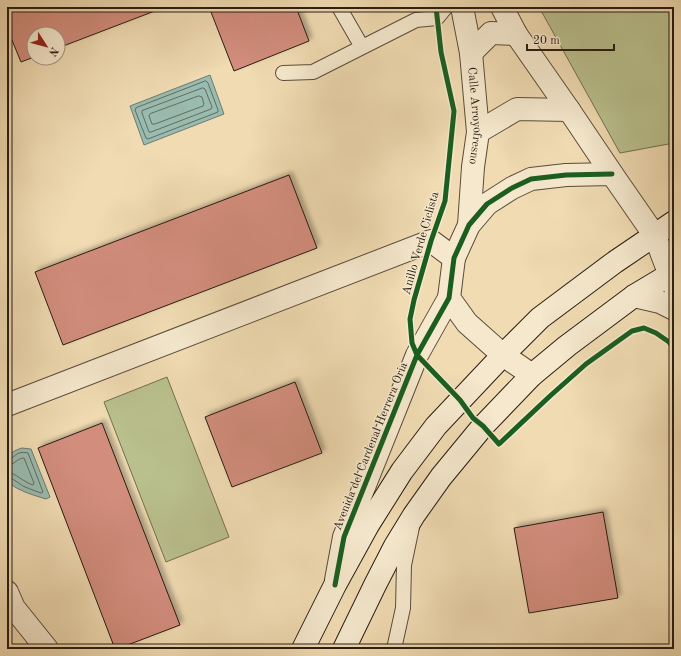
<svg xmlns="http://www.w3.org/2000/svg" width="681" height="656" font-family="'Old Standard TT',serif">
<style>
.green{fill:#b9c08d;stroke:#716e50}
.water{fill:#9abbaf;stroke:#6d7b70}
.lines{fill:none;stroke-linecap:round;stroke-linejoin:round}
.shore{stroke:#626c60;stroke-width:1}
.building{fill:#d28d7d;stroke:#291c12;filter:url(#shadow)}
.service-casing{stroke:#5b4c3a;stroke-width:16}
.minor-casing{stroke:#5b4c3a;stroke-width:24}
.tertiary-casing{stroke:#5b4c3a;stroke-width:24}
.secondary-casing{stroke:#291c12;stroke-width:24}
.service{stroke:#f5e8cd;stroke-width:14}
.minor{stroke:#f5e8cd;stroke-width:22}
.tertiary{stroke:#f5e8cd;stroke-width:22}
.secondary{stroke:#f5e8cd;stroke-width:22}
.cycleway-casing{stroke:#f5e8cd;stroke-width:8}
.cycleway{stroke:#1b5e20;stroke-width:5}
.labels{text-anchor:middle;stroke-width:3;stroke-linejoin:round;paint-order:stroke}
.street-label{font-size:12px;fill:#291c12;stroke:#f5e8cd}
</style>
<defs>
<filter id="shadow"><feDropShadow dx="3.5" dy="-3.5" stdDeviation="2" flood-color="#0004"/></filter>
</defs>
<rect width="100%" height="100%" fill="#f0dbb2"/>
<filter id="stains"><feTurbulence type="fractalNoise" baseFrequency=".005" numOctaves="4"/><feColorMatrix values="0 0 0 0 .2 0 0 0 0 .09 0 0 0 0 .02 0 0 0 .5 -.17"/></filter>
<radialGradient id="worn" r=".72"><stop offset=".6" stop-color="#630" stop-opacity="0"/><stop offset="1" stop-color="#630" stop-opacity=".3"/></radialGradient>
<path class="green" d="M 539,7 L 674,7 L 674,84 L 670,94 L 674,107 L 674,143 L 620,153 Z
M 167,377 L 229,537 L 166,562 L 104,402 Z"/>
<path class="water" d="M 210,75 L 224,114 L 144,145 L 130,106 Z
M 22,448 L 31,449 L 50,497 L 46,499 C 36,496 12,489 7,480 C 6,476 7,468 7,464 C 7,454 13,451 22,448 Z"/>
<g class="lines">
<path class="shore" d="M 206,81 L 208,83 L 218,110 L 218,112 L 148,139 L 146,138 L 135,110 L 136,108 Z
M 203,88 L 205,89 L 212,107 L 211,109 L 151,132 L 149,132 L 142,113 L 142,111 Z
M 199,96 L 202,97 L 204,104 L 203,106 L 155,124 L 152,124 L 149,116 L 150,114 Z
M 7,460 C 15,459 15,450 28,453 L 43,492 L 41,493 C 35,491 30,489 25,487 C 19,484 13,478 7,477
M 7,465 C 15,465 17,458 24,458 L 34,483 L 33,485 C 23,482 16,473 7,472"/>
</g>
<path class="building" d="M 7,7 L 160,7 L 160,9 L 58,48 L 58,34 L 34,34 L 34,57 L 21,62 L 7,28 Z
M 209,7 L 296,7 L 309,41 L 234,71 Z
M 289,175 L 317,248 L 63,345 L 35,272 Z
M 295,382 L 322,453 L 232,487 L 205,417 Z
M 102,423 L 180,625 L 117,649 L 115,649 L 38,448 Z
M 603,512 L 618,598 L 529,613 L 514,528 Z"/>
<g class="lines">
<g class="service-casing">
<path id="service" d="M 339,7 L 362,47
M 283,73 L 313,72 L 416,20 L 437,18 L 446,7
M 394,649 L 403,608 L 404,565 L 412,527"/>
</g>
<g class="minor-casing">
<g id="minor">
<path id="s1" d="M 462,7 L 471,53 L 478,132 L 473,167 L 469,225"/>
<path d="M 502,7 L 516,34 L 569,110 L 612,174"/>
<path d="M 471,53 L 491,33 L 516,34"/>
<path d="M 478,132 L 517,109 L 569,110"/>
<path d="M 7,405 L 431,241 L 454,258"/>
<path d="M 336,580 L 344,537 L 417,355 L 449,298"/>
<path d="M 7,592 L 14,608 L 47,649"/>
</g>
</g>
<g class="tertiary-casing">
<path id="tertiary" d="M 634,296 L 660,302 L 674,309
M 532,375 L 503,355 L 467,323 L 449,298 L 454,258 L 469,225 L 487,204 L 512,188 L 531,179 L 566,175 L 612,174 L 655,236 L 674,286"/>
</g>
<g class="secondary-casing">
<path id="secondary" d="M 303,649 L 335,585 L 368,525 L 402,471 L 436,426 L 503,355 L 540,318 L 615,262 L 674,222
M 344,649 L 375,585 L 395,546 L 414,515 L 441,477 L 483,426 L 532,375 L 567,346 L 634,296 L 674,272"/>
</g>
<use href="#service" class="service"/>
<use href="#minor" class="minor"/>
<use href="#tertiary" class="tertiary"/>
<use href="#secondary" class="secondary"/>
<g class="cycleway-casing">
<path id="cycleway" d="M 436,7 L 441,52 L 454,111 L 445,201 L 431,241 L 414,300 L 410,319 L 412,343 L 417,355 L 460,400 L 473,418 L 483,426 L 499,444 L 550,396 L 586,364 L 632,331 L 644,328 L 656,333 L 669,342 L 674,349
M 335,585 L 344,537 L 417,355 L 449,298 L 454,258 L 469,225 L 487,204 L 512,188 L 531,179 L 566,175 L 612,174"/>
</g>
<use href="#cycleway" class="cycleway"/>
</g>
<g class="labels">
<g class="street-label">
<text dy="4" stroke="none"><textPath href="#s1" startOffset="110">Calle Arroyofresno</textPath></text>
<text transform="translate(420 243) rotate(-74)" y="4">Anillo Verde Ciclista</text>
<text transform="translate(370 446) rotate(-68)" y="4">Avenida del Cardenal Herrera Oria</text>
</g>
</g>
<rect width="681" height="656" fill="none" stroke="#f0dbb2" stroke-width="24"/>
<rect x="8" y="8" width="665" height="640" fill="none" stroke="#291c12" stroke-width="2"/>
<rect x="12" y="12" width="657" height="632" fill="none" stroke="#291c12"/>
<g transform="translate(46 46) rotate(126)"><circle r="19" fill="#f5e8cd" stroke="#a39682"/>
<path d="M0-3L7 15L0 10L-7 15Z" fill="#8f2418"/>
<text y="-6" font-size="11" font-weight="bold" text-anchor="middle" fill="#291c12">N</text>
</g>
<path d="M527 44v6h87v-6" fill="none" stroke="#291c12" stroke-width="2"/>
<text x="533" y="44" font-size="12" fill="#291c12" stroke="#f5e8cd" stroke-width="3" paint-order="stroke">20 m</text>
<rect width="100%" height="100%" filter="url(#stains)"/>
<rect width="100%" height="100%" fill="url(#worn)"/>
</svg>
